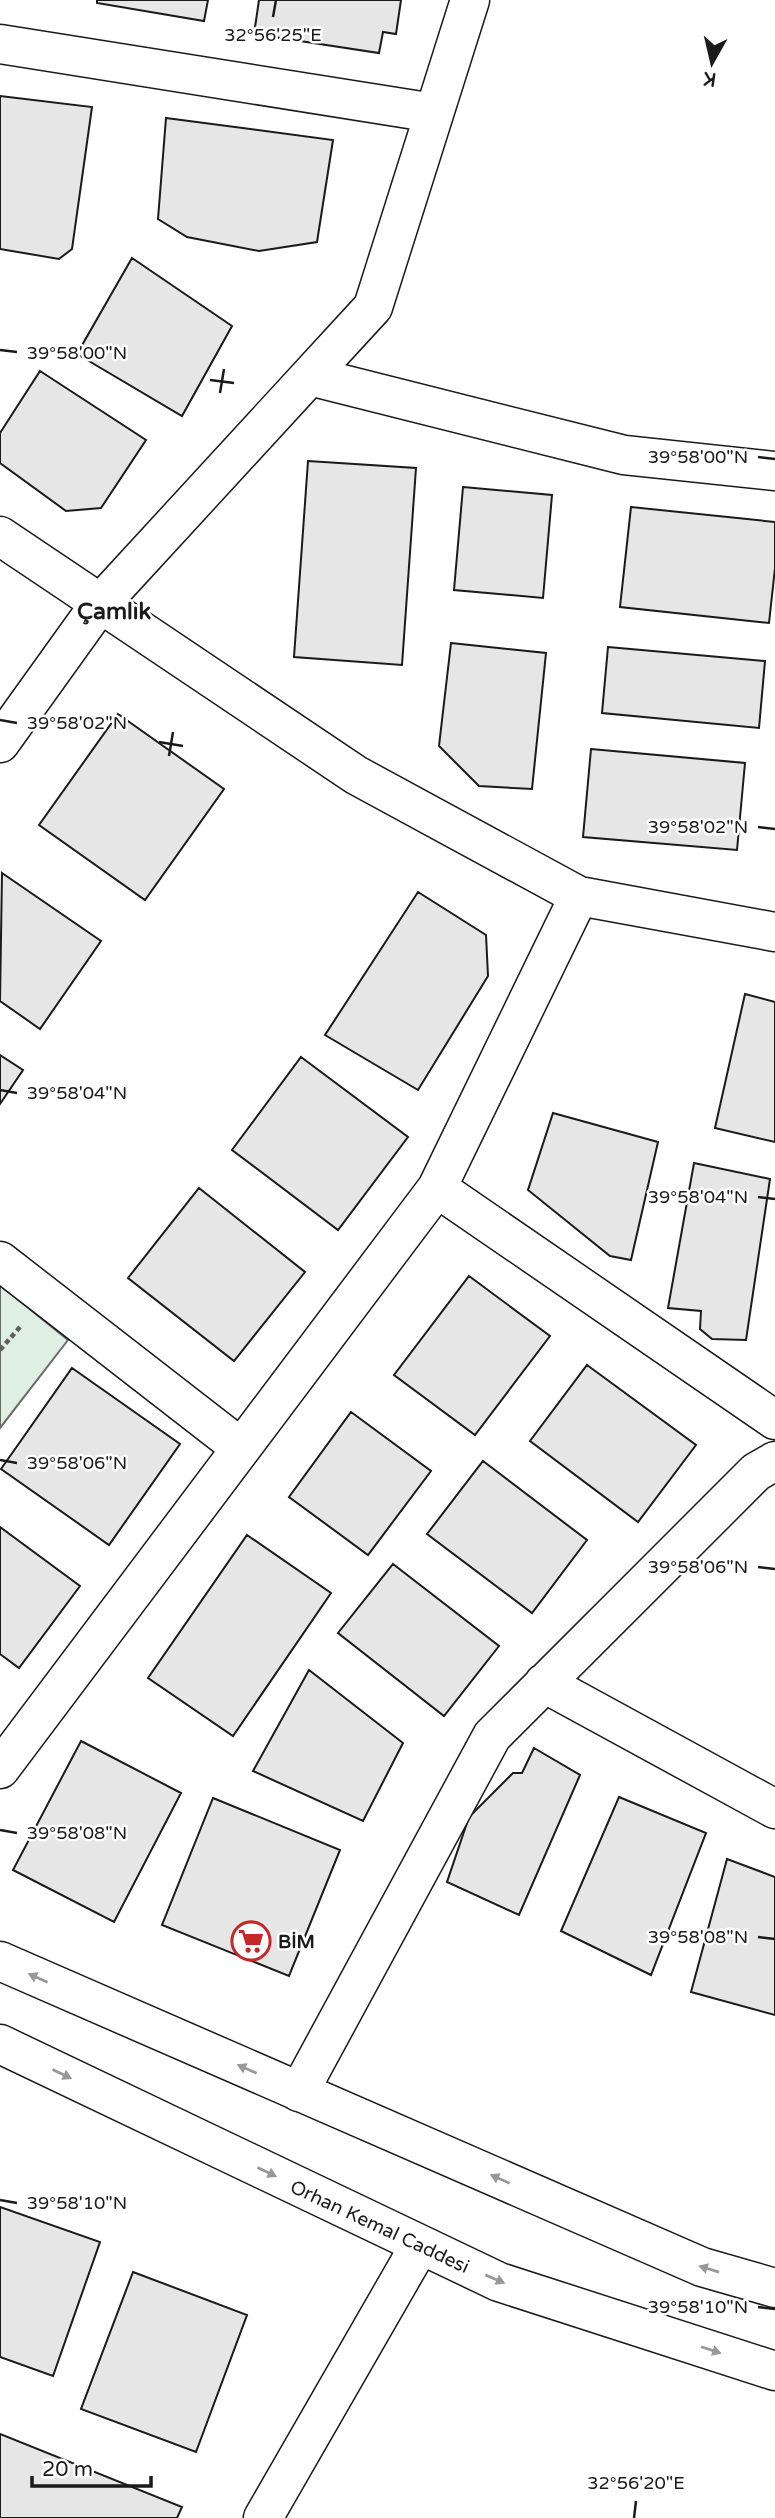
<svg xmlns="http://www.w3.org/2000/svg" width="775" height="2518" font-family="'Varela Round',sans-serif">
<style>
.green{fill:#e0efe3;stroke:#6a6a6a;stroke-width:2}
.building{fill:#e6e6e6;stroke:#1a1a1a;stroke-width:2}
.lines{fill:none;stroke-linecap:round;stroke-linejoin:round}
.minor-casing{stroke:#1a1a1a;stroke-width:41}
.major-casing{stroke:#1a1a1a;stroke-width:41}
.path{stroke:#5f5f5f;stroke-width:4.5;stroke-dasharray:5 3.5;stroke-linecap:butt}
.minor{stroke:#fff;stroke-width:38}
.major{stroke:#fff;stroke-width:38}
.oneway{fill:#989898}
.ticks{fill:none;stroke:#1a1a1a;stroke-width:2.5}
.labels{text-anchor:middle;stroke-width:5;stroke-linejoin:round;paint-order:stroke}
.poi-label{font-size:19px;font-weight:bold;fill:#1a1a1a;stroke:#fff;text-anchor:start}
.street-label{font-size:19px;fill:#1a1a1a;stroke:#fff}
.quarter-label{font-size:23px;font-weight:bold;fill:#1a1a1a;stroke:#fff}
.ticks-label{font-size:18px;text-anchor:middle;fill:#1a1a1a;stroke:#fff;stroke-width:5;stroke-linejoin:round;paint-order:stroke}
</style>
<rect width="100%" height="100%" fill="#fff"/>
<path class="green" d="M 0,1285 L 68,1340 L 0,1428 Z"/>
<path class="building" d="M 97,0 L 208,0 L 204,21 L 97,3 Z
M 259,0 L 401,0 L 396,34 L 383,32 L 379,53 L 254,34 Z
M 0,96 L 92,107 L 72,249 L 59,259 L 0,249 Z
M 166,118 L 333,140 L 317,242 L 259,251 L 187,237 L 158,219 Z
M 132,258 L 232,326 L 182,416 L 77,354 Z
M 40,371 L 146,440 L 101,508 L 66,511 L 0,463 L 0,433 Z
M 308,461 L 416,468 L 402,665 L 294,657 Z
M 463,487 L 552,495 L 543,598 L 454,590 Z
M 631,507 L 775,522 L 775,568 L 769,623 L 620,607 Z
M 451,643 L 546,653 L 532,789 L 479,786 L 439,746 Z
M 608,647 L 765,661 L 759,728 L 602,713 Z
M 118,714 L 224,789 L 145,900 L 39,825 Z
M 591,749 L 745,763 L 737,850 L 583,837 Z
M 2,873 L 101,941 L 40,1029 L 0,1001 Z
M 418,892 L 486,935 L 488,976 L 418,1090 L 325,1035 Z
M 745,994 L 775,1002 L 775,1142 L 715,1128 Z
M 0,1055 L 23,1070 L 0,1104 Z
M 301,1057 L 408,1137 L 338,1230 L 232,1150 Z
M 553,1113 L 658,1142 L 631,1260 L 610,1256 L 528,1190 Z
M 694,1163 L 770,1179 L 746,1340 L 712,1339 L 700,1329 L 701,1311 L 668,1308 Z
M 199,1188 L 305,1272 L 234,1361 L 128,1278 Z
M 469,1276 L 550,1336 L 475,1435 L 394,1375 Z
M 587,1365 L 696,1445 L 638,1522 L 530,1441 Z
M 72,1368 L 180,1444 L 109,1545 L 1,1469 Z
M 351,1412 L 431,1471 L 368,1555 L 289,1497 Z
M 483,1461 L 587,1540 L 532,1613 L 427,1534 Z
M 0,1527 L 80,1586 L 19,1668 L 0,1654 Z
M 247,1535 L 331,1593 L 233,1736 L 148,1678 Z
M 393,1564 L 499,1646 L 444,1716 L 338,1633 Z
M 309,1670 L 403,1743 L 363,1821 L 253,1771 Z
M 81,1741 L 181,1793 L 114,1922 L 13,1870 Z
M 534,1748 L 580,1775 L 519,1915 L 447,1882 L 469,1817 L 513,1773 L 522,1773 Z
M 619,1797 L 706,1833 L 651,1975 L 561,1931 Z
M 213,1798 L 340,1850 L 289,1976 L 162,1925 Z
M 727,1859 L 775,1877 L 775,2015 L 691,1992 Z
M 0,2207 L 100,2242 L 53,2376 L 0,2357 Z
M 133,2272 L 247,2315 L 196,2452 L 81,2409 Z
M 0,2434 L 182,2507 L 177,2518 L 0,2518 Z"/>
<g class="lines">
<g class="minor-casing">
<path id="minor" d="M 0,44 L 434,113
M 310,376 L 624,455 L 775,471
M 0,536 L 356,775 L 579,896 L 775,932
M 0,743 L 99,605 L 373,307 L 470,0
M 437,1188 L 775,1420
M 0,1261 L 241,1448
M 544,1683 L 775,1809
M 0,1769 L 437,1188 L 579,896
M 299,2092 L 492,1736 L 756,1472 L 775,1461
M 263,2518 L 420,2245"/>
</g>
<g class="major-casing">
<path id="major" d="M 0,1961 L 702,2267 L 775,2288
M 0,2044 L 499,2282 L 775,2371"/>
</g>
<path class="path" d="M 0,1350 L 20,1327"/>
<use href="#minor" class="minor"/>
<use href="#major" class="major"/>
</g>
<defs><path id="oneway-solid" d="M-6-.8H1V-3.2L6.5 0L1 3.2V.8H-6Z" transform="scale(1.75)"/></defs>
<g class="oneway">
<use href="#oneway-solid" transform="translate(38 1978) rotate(-156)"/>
<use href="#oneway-solid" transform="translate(247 2069) rotate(-156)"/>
<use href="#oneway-solid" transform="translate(62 2074) rotate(26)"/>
<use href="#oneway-solid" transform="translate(267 2172) rotate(26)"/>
<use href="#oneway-solid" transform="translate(500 2179) rotate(-156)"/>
<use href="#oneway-solid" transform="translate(709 2269) rotate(-163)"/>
<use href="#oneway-solid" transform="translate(495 2279) rotate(23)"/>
<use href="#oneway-solid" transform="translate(711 2350) rotate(18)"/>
</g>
<path class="ticks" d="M 273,17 L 276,0M 0,350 L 17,352M 210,380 L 234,383M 220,393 L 224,369M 758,457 L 775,459M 0,720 L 17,723M 159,742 L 183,746M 169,756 L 173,732M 758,827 L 775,829M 0,1090 L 17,1093M 758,1197 L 775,1199M 0,1460 L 17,1463M 758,1567 L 775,1569M 0,1830 L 17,1833M 758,1937 L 775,1939M 0,2200 L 17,2203M 758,2307 L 775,2309M 634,2518 L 636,2501"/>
<defs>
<g id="supermarket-ring" transform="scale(2.0125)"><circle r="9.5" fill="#fff" stroke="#c62828" stroke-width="1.5"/><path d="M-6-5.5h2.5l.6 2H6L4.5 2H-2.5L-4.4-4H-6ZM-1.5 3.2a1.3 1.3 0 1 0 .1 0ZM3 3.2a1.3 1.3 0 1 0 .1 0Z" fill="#c62828"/></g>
</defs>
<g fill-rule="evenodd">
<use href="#supermarket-ring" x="251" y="1941"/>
</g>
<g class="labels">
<g class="poi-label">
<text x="278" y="1948">BİM</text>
</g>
<g class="street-label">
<text transform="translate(380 2226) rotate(25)" y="7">Orhan Kemal Caddesi</text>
</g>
<g class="quarter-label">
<text x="114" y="619">Çamlık</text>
</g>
</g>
<g class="ticks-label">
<text x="273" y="41">32°56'25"E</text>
<text x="77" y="359">39°58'00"N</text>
<text x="698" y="463">39°58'00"N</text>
<text x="77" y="729">39°58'02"N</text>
<text x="698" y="833">39°58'02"N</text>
<text x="77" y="1099">39°58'04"N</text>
<text x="698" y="1203">39°58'04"N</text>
<text x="77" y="1469">39°58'06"N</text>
<text x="698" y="1573">39°58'06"N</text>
<text x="77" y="1839">39°58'08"N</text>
<text x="698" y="1943">39°58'08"N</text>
<text x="77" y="2209">39°58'10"N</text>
<text x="698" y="2313">39°58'10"N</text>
<text x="636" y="2489">32°56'20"E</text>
</g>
<g transform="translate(712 63) rotate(188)" stroke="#ffffff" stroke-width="5" paint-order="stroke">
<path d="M0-5L12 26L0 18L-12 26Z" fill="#1a1a1a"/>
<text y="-10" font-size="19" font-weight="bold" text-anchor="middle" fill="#1a1a1a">K</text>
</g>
<path d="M32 2476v10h119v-10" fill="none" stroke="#1a1a1a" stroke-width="3.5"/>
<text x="42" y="2476" font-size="21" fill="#1a1a1a" stroke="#ffffff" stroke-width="5" paint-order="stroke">20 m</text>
</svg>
